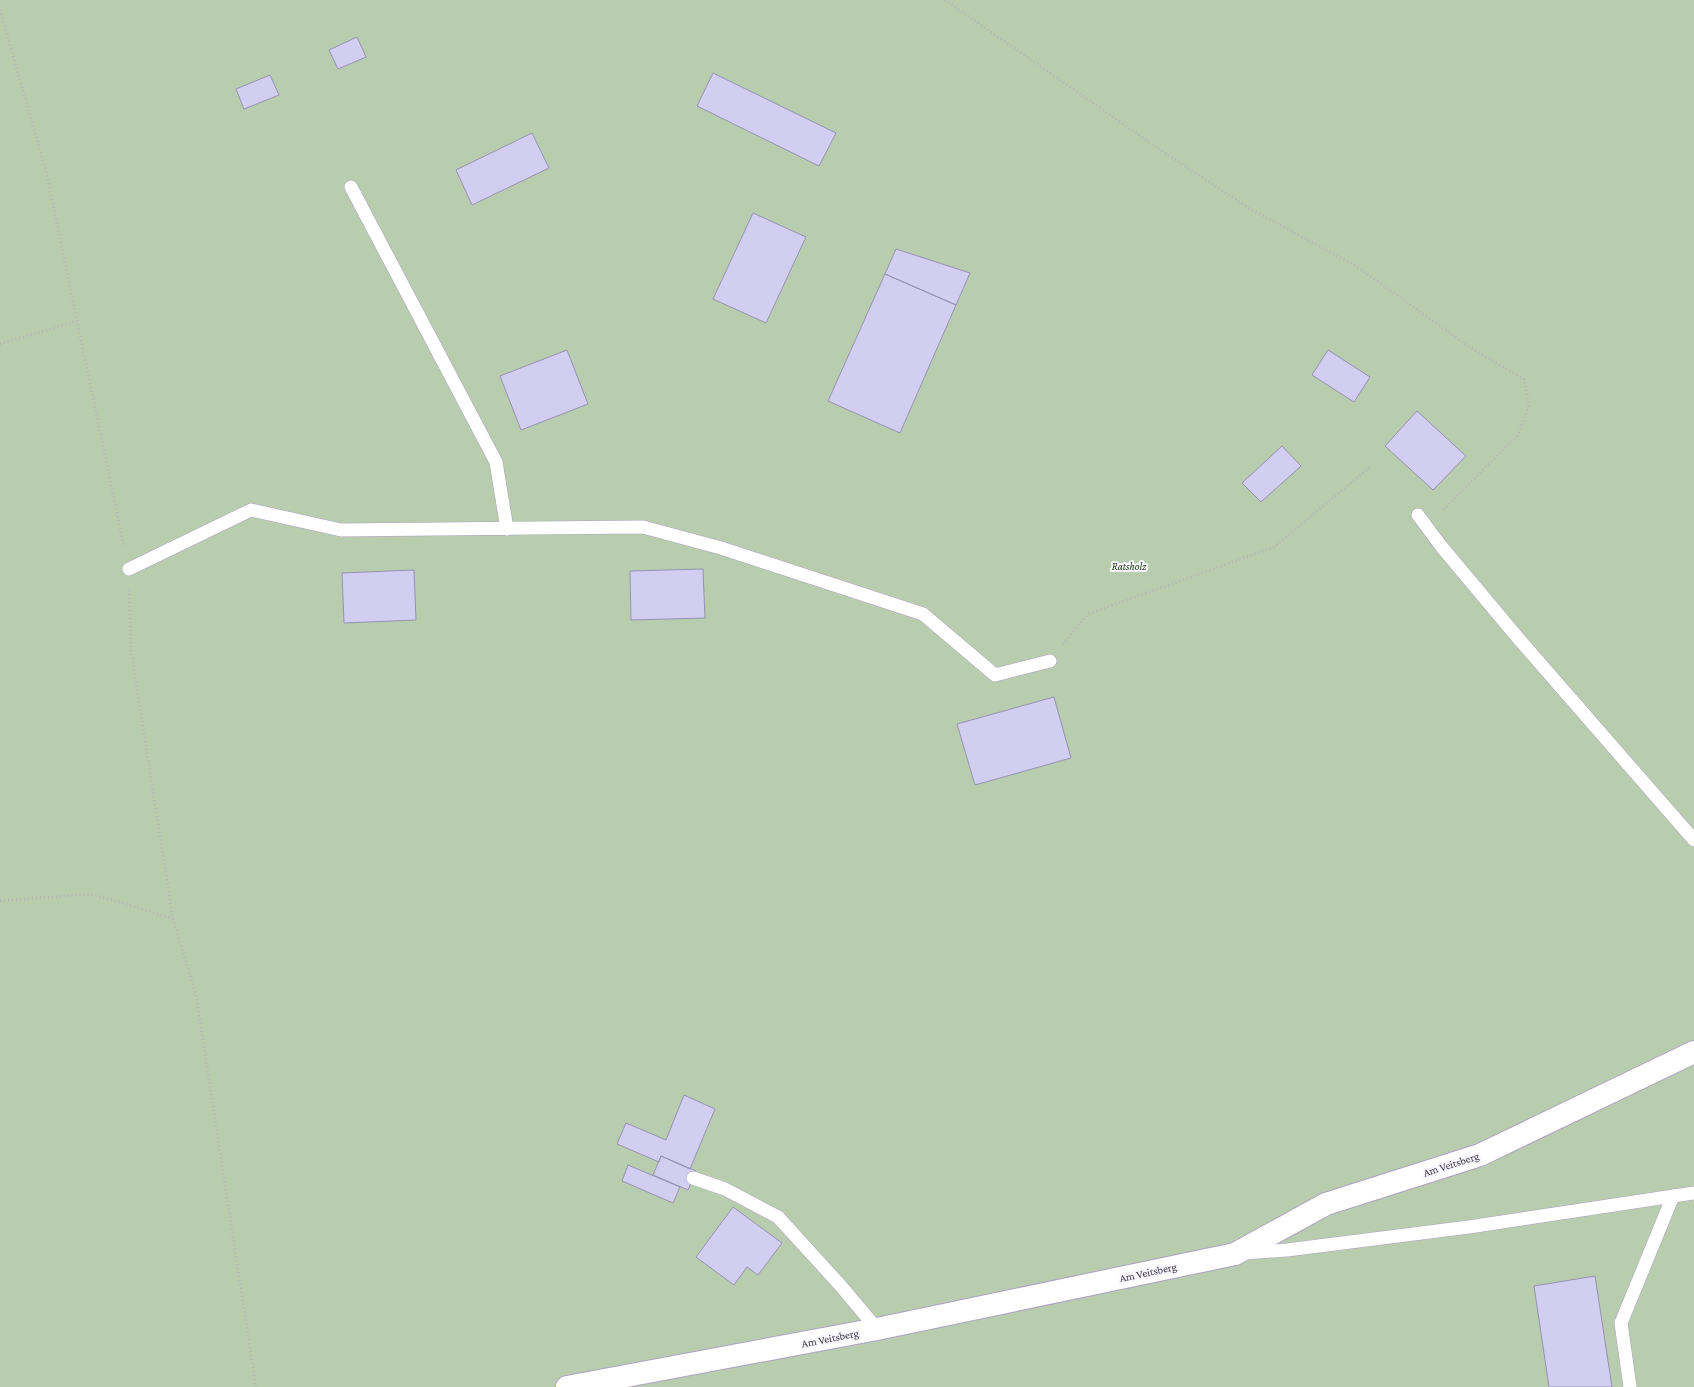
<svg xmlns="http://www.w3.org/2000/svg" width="1694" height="1387" font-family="'Crimson Pro',serif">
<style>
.green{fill:#b8ccae}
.building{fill:#d2cef2;stroke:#9692b4}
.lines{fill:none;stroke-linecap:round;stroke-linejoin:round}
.lane-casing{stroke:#afa2c4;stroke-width:14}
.street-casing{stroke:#afa2c4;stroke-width:24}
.path{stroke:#b7b4bd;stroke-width:2.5;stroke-dasharray:1 3;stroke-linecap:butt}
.lane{stroke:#fff;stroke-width:13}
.street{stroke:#fff;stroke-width:22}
.labels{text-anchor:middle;stroke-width:4;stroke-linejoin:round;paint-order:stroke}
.park-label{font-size:11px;font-style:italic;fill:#254011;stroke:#f7f5fc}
.street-label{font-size:11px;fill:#3d3745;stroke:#f7f5fc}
</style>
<rect width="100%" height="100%" fill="#f7f5fc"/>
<path class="green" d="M 0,0 L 1694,0 L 1694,1387 L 0,1387 Z"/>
<path class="building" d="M 357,37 L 366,57 L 338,69 L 329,50 Z
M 713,73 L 836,133 L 819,166 L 697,106 Z
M 270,75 L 279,95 L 244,109 L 236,89 Z
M 532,133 L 549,168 L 472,205 L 456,170 Z
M 753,213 L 806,237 L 766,323 L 713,299 Z
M 896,249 L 970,273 L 956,305 L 885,274 Z
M 885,274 L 956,305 L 900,433 L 828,401 Z
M 567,350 L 588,404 L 521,430 L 500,376 Z
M 1328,350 L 1370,377 L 1354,402 L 1312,375 Z
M 1417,411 L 1466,456 L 1433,490 L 1385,446 Z
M 1282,446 L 1301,466 L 1261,502 L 1242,483 Z
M 703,569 L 705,618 L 631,620 L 630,571 Z
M 414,570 L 416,620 L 344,623 L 342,573 Z
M 1054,697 L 1071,758 L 975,785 L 957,724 Z
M 684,1095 L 715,1109 L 690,1169 L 661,1156 L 659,1162 L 617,1144 L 626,1123 L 666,1140 Z
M 661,1156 L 696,1171 L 688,1190 L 653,1175 Z
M 628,1165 L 680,1187 L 673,1203 L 622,1181 Z
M 733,1207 L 782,1243 L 758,1275 L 747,1267 L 734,1285 L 696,1257 Z
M 1595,1276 L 1612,1387 L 1549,1387 L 1534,1286 Z"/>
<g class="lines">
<g class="lane-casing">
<path id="lane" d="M 351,187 L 496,462 L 507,529
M 1418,515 L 1441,546 L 1518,638 L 1694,840
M 129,569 L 251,510 L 341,530 L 643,527 L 721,548 L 923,614 L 995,675 L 1050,661
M 693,1178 L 725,1189 L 778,1217 L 840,1285 L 877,1329
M 1245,1253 L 1287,1250 L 1469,1227 L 1694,1193
M 1630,1387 L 1621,1323 L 1673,1196"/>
</g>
<g class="street-casing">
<path id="street" d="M 567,1387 L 877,1329 L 1235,1254 L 1326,1204 L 1480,1155 L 1694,1052"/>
</g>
<path class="path" d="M 945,0 L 1162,151 L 1252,210 L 1356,266 L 1468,346 L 1524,379 L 1529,406 L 1517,436 L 1443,510
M 0,10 L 46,171 L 124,547
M 0,344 L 77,321
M 129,590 L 131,650 L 173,919 L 196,995 L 256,1387
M 1063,644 L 1088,614 L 1274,547 L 1371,466
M 0,901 L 89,894 L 123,903 L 173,919"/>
<use href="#lane" class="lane"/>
<use href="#street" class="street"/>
</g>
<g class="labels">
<g class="park-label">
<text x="1129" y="570">Ratsholz</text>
</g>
<g class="street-label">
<text transform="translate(1451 1164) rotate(-18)" y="4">Am Veitsberg</text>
<text transform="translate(1148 1272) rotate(-12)" y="4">Am Veitsberg</text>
<text transform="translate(830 1338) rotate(-11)" y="4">Am Veitsberg</text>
</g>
</g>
</svg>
